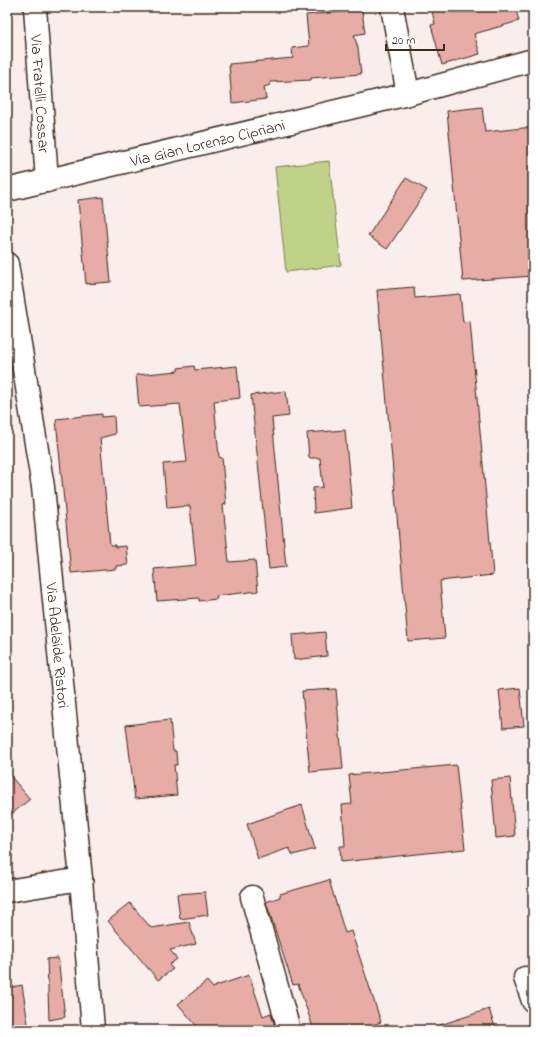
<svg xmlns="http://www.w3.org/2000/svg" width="540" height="1037" font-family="'Indie Flower',sans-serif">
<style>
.green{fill:#c0d287;stroke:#7e7e52}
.building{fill:#e7aca5;stroke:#3b2a1e}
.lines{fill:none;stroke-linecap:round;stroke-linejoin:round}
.street-casing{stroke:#3b2a1e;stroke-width:25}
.street{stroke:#fff;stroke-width:22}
.labels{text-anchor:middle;stroke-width:3;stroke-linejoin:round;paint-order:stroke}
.street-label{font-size:16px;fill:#3b2a1e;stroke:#fff}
</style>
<rect width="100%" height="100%" fill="#faeeed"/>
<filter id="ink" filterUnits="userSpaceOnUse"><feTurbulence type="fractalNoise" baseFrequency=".025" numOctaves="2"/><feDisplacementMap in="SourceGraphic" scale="8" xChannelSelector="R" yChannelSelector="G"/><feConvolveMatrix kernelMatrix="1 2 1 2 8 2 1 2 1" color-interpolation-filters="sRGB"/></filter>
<g filter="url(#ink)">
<path class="green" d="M 329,161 L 341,265 L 286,272 L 275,167 Z"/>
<path class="building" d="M 431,7 L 515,7 L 519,21 L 474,34 L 480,54 L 442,65 L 431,25 L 435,24 Z
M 362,10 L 365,33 L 354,35 L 358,48 L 361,74 L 311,78 L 311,80 L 270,82 L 270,85 L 264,87 L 266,99 L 232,103 L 229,64 L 293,58 L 292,48 L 309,46 L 306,15 Z
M 482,107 L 485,132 L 533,127 L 533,276 L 463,281 L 447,111 Z
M 406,178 L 427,190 L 387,249 L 368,236 Z
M 103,197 L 111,282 L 86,284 L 78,200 Z
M 414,287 L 415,298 L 460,294 L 463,322 L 470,321 L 493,575 L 440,581 L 445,638 L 408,641 L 377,290 Z
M 194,366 L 195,370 L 237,366 L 240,398 L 214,401 L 219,457 L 222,458 L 226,504 L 223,505 L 229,562 L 255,560 L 258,591 L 216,596 L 217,599 L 199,601 L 199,598 L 157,601 L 154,569 L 196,565 L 190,506 L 167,508 L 163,464 L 187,462 L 180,404 L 139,407 L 136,375 L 178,371 L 178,368 Z
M 286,391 L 289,416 L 272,418 L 286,567 L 269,569 L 251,395 Z
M 102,414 L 102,417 L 114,416 L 115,434 L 100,438 L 110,545 L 115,545 L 115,547 L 126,546 L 128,565 L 116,566 L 116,569 L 71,573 L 56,419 Z
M 345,430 L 352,508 L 314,513 L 313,488 L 323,487 L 320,458 L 309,458 L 307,433 Z
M 325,632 L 327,656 L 294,660 L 292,635 Z
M 520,688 L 524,726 L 503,728 L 499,690 Z
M 336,689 L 343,769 L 310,772 L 302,691 Z
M 170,720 L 173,751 L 176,751 L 177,765 L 174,765 L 177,795 L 135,799 L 126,725 Z
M 456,765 L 465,849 L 341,862 L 340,846 L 345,846 L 342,805 L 352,804 L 349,775 Z
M 7,772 L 30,799 L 7,818 Z
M 510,778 L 515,836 L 496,838 L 491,780 Z
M 302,805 L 315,849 L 293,855 L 289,848 L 258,859 L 247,824 Z
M 329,880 L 345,933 L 351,931 L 381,1022 L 359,1030 L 314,1030 L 298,984 L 293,985 L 266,902 L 280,897 L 280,894 Z
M 205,892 L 208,915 L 180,919 L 177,894 Z
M 130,903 L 151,928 L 189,922 L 196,944 L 170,950 L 177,959 L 169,965 L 173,969 L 158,980 L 108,921 Z
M 58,958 L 65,1017 L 49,1020 L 47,959 Z
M 249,975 L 263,1016 L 271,1013 L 276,1030 L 200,1030 L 178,1004 L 207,981 L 213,988 L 216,986 Z
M 22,985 L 29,1030 L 7,1030 L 7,988 Z
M 489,1009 L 496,1030 L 435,1030 L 434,1027 Z"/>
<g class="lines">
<g class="street-casing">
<g id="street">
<path id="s1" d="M 35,7 L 47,181"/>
<path d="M 392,7 L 408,94"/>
<path id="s2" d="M 7,190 L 408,94 L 533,60"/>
<path id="s3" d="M 7,264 L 43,487 L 81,879 L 93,1030"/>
<path d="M 7,891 L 81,879"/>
<path d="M 252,897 L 289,1030"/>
<path d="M 525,978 L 533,1001"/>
</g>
</g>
<use href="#street" class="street"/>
</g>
</g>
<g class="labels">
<g class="street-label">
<text dy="6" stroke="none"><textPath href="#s1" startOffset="87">Via Fratelli Cossar</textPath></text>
<text dy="6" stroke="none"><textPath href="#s2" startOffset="206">Via Gian Lorenzo Cipriani</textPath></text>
<text dy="6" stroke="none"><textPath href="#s3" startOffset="385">Via Adelaide Ristori</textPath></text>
</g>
</g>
<rect width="540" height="1037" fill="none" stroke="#fff" stroke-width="24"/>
<rect x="12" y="12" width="516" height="1013" fill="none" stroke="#3b2a1e" stroke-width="1.5" filter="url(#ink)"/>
<path d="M386 44v6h58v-6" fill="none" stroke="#3b2a1e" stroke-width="2"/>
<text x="392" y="44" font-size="12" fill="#3b2a1e" stroke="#ffffff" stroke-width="3" paint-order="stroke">20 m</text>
</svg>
